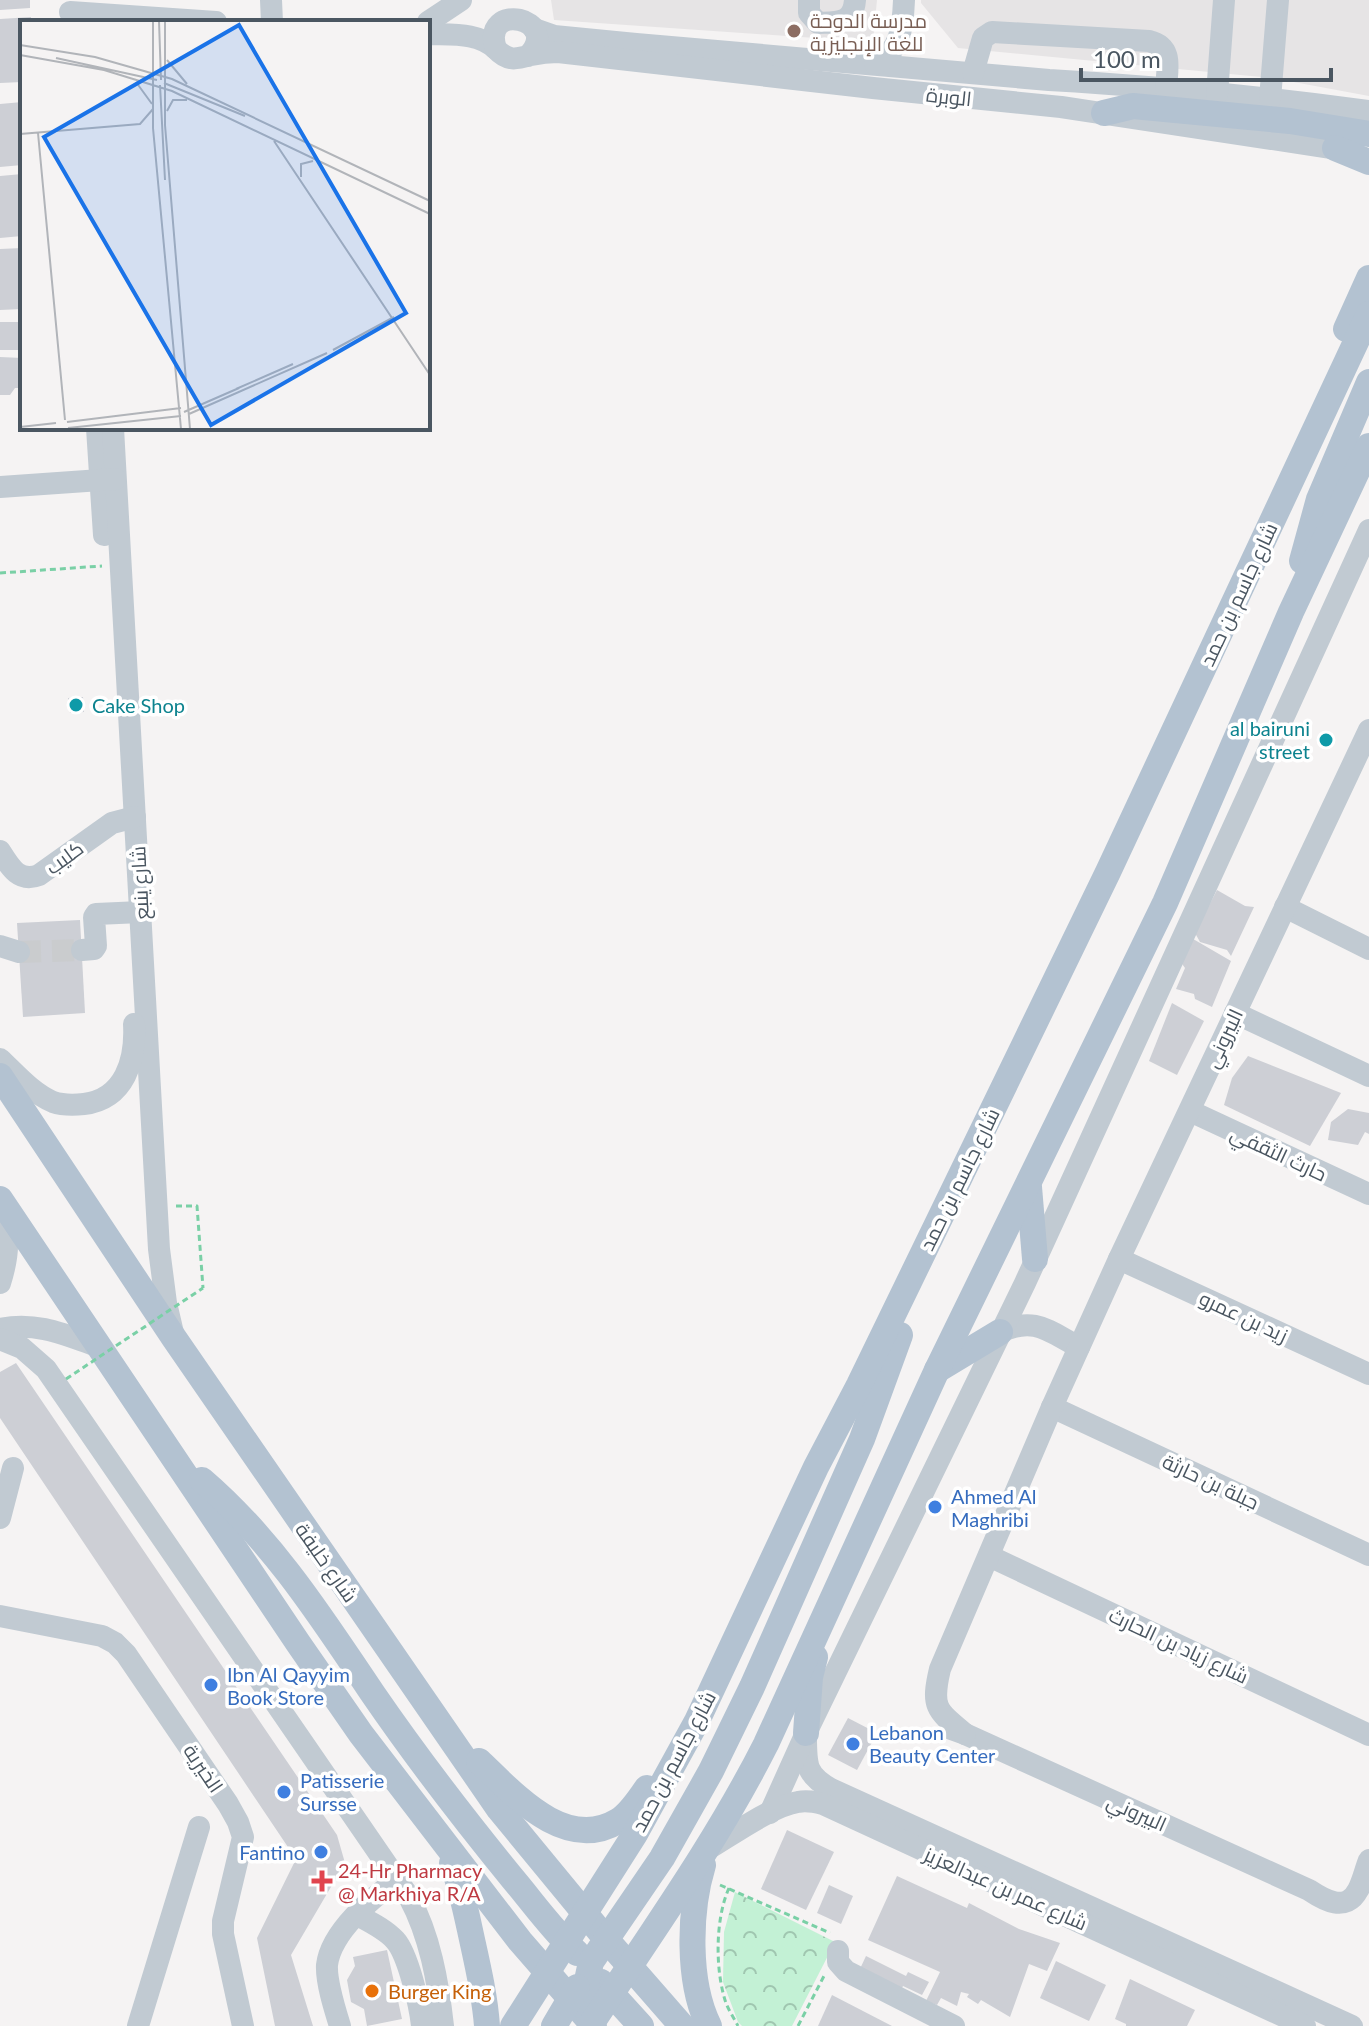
<svg xmlns="http://www.w3.org/2000/svg" width="1369" height="2026" viewBox="0 0 1369 2026" font-family="Lato,Cairo,sans-serif">
<defs>
<pattern id="forest-crowns" width="20" height="18" patternUnits="userSpaceOnUse" patternTransform="scale(2)"><rect width="20" height="18" fill="#c3f1d5"/><path d="M2 6a3 3 0 1 1 6 0M12 15a3 3 0 1 1 6 0" fill="none" stroke="#a0c6b0"/></pattern>
</defs>
<rect width="100%" height="100%" fill="#f5f3f3"/>
<g fill="#e6e4e5">
<polygon points="551,0 877,0 873,42 554,20"/>
<polygon points="921,0 1369,0 1369,96 1272,78 958,48 921,3"/>
</g>
<polygon fill="url(#forest-crowns)" points="735,1892 835,1942 792,2026 742,2026 738,2022 723,1982 724,1932"/>
<g fill="#cdcfd5">
<polygon points="0,0 30,0 30,8 0,10"/>
<polygon points="31,17 31,22 22,22 22,82 0,83 0,19"/>
<polygon points="22,102 22,165 0,167 0,104"/>
<polygon points="22,174 22,236 0,238 0,176"/>
<polygon points="22,248 22,309 0,310 0,249"/>
<rect x="0" y="322" width="22" height="28"/>
<polygon points="0,357 22,358 22,388 15,388 10,395 0,395"/>
<polygon points="83,697 84,712 70,713 68,698"/>
<polygon points="1217,890 1245,906 1254,907 1231,956 1227,950 1200,942 1195,933"/>
<polygon points="80,920 85,1013 23,1017 17,923"/>
<polygon points="1188,936 1231,961 1212,1007 1195,999 1194,994 1176,989 1185,968 1178,958"/>
<polygon points="1172,1003 1204,1021 1177,1075 1149,1061"/>
<polygon points="1248,1056 1341,1093 1310,1146 1224,1105 1232,1078"/>
<polygon points="1348,1109 1369,1113 1369,1134 1365,1132 1358,1145 1328,1140 1331,1122"/>
<polygon points="16,1363 337,1835 345,1863 291,1955 313,2026 275,2026 257,1938 296,1859 0,1418 0,1372"/>
<polygon points="848,1718 877,1733 857,1770 828,1755"/>
<polygon points="787,1830 834,1852 806,1910 761,1889"/>
<polygon points="897,1876 967,1908 969,1903 1019,1929 1060,1943 1047,1971 1029,1964 1010,2017 981,2000 978,2004 967,1997 969,1994 961,1992 957,2006 941,1998 937,2005 926,2001 940,1972 868,1940"/>
<polygon points="829,1885 853,1896 841,1924 817,1913"/>
<polygon points="387,1950 402,2019 367,2026 364,2009 351,2002 347,1980 355,1966 353,1957"/>
<polygon points="866,1956 906,1976 908,1972 929,1982 922,1995 903,1986 901,1990 859,1971"/>
<polygon points="1056,1961 1106,1985 1089,2021 1040,1998"/>
<polygon points="1130,1979 1195,2010 1187,2026 1126,2026 1126,2024 1115,2019"/>
<polygon points="832,1995 892,2026 818,2026"/>
</g>
<g fill="none" stroke-linecap="round" stroke-linejoin="round">
<polyline stroke="#caccce" stroke-width="22" stroke-dasharray="22 11" stroke-linecap="butt" points="19,952 82,950"/>
<g stroke="#7ad0a6" stroke-width="3" stroke-dasharray="6 4" stroke-linecap="butt">
<polyline points="0,573 102,566"/>
<polyline points="176,1206 197,1206 203,1288"/>
<polyline points="720,1885 830,1933"/>
<path d="M729,1888c-14,31 -14,83 -3,115 3,8 8,15 12,23"/>
<polyline points="798,2026 824,1976"/>
</g>
<g stroke="#c1cad2" stroke-width="22">
<polyline points="271,0 272,22"/>
<path d="M809,0v13l9,10c20,-1 35,1 37,-23"/>
<polyline points="70,12 216,22"/>
<polyline points="428,22 461,0"/>
<path d="M534,29l20,7 82,8 413,36c107,6 214,17 320,31"/>
<path d="M428,34c24,1 50,-2 68,15"/>
<path d="M528,56c36,-38 -48,-56 -32,-7 12,13 21,10 35,6 9,-2 18,-3 27,-3l315,36 188,19 290,44"/>
<path d="M875,64c26,-13 28,-38 29,-64"/>
<path d="M973,73l10,-35 9,-6 157,9c25,6 18,28 17,48"/>
<polyline points="1217,94 1224,0"/>
<polyline points="1270,99 1278,0"/>
<polyline points="97,428 104,535"/>
<polyline points="113,428 159,1249 166,1303 173,1333"/>
<polyline points="0,487 115,479"/>
<path d="M0,851c10,16 19,32 39,24l73,-52 23,-6"/>
<polyline points="1285,907 1369,949"/>
<polyline points="0,946 19,952"/>
<polyline points="82,950 94,949 96,946 94,917 96,914 141,912"/>
<polyline points="1235,1013 1369,1076"/>
<path d="M0,1059c16,15 32,34 53,43 9,3 21,3 31,2 41,-5 52,-44 50,-80"/>
<polyline points="1190,1111 1369,1194"/>
<polyline points="1119,1259 1369,1374"/>
<path d="M0,1283c10,-31 8,-47 3,-79"/>
<path d="M0,1329c36,-8 66,6 100,18"/>
<path d="M1000,1332c35,-16 48,-1 79,15"/>
<path d="M0,1339l22,9 24,21 363,528c21,39 29,84 34,129"/>
<polyline points="1052,1407 1369,1555"/>
<polyline points="0,1518 13,1468"/>
<polyline points="989,1556 1369,1735"/>
<polyline points="0,1616 102,1636 115,1643 126,1654 228,1804 238,1822 243,1837 223,1921 223,1934 243,2026"/>
<path d="M951,1729l14,5 344,156c15,10 37,23 49,0 5,-9 7,-20 11,-30"/>
<path d="M965,1734c-29,-24 -34,-27 -25,-65l112,-262 67,-148 250,-529"/>
<path d="M806,1738c0,27 0,37 25,51l521,237"/>
<polyline points="770,1813 806,1733 1025,1283 1369,530"/>
<path d="M708,1849c24,-14 64,-43 90,-47 9,-2 17,0 25,2l482,222"/>
<path d="M357,1915c13,7 28,14 38,25 13,14 25,66 27,86"/>
<polyline points="838,1951 838,1962 846,1971 954,2026"/>
<polyline points="138,2026 199,1827"/>
<path d="M340,2026c-5,-16 -14,-44 -13,-61 4,-33 45,-68 71,-85"/>
</g>
<g stroke="#b3c2d1" stroke-width="26">
<polyline points="1104,113 1133,106 1290,121 1369,134"/>
<polyline points="1335,148 1369,162"/>
<polyline points="1346,329 1369,278"/>
<polyline points="1302,561 1319,499 1369,382"/>
<polyline points="0,1076 174,1338 499,1809 606,1939 682,2026"/>
<polyline points="1029,1187 1035,1259"/>
<polyline points="0,1199 298,1643 361,1734 520,1941 594,2026"/>
<polyline points="937,1370 1000,1332"/>
<path d="M202,1480c70,60 120,138 171,214 44,64 91,125 140,185 21,25 40,52 64,74"/>
<polyline points="806,1733 810,1677 815,1657"/>
<path d="M479,1761c35,33 86,92 139,60 12,-7 21,-22 29,-33"/>
<path d="M452,1863c10,26 15,54 21,81 6,27 12,54 14,82"/>
<path d="M703,1865c-14,46 -16,117 6,161"/>
<polyline points="601,1982 641,2026"/>
<polyline points="591,2020 586,2007 585,1990 591,1962 662,1858 711,1771 752,1687 862,1439 900,1335"/>
<polyline points="513,2026 635,1834 697,1721 816,1467 859,1385 1108,872 1369,314"/>
<polyline points="554,2026 577,1987"/>
<path d="M590,2026c61,-93 126,-183 176,-282l171,-374 228,-467 126,-291 78,-166"/>
</g>
<polyline stroke="#7ad0a6" stroke-width="3" stroke-dasharray="6 4" stroke-linecap="butt" points="66,1379 203,1288"/>
</g>
<circle fill="#8d6e63" stroke="#fff" stroke-width="3" cx="794" cy="31" r="8"/>
<g fill="#0f9aa8" stroke="#fff" stroke-width="3">
<circle cx="76" cy="705" r="8"/>
<circle cx="1326" cy="740" r="8"/>
</g>
<g fill="#3f7fe0" stroke="#fff" stroke-width="3">
<circle cx="935" cy="1507" r="8"/>
<circle cx="211" cy="1685" r="8"/>
<circle cx="853" cy="1744" r="8"/>
<circle cx="284" cy="1792" r="8"/>
<circle cx="321" cy="1852" r="8"/>
</g>
<path fill="#e0444e" stroke="#fff" stroke-width="3" d="M318 1869h8v8h8v8h-8v8h-8v-8h-8v-8h8z"/>
<circle fill="#e8710a" stroke="#fff" stroke-width="3" cx="372" cy="1991" r="8"/>
<g text-anchor="middle" dominant-baseline="central" stroke-width="7" stroke-linejoin="round" paint-order="stroke">
<g font-size="20" fill="#785e54" stroke="#fff" text-anchor="start">
<text x="810" y="20">مدرسة الدوحة<tspan x="810" dy="23">للغة الإنجليزية</tspan></text>
</g>
<g font-size="20" fill="#4a5661" stroke="#fff">
<text transform="translate(949 96) rotate(6)">الوبرة</text>
<text transform="translate(1238 594) rotate(-65)">شارع جاسم بن حمد</text>
<text transform="translate(64 857) rotate(-36)">كليب</text>
<text transform="translate(139 883) rotate(-93)">شارع ينبع</text>
<text transform="translate(1223 1038) rotate(-65)">البيروني</text>
<text transform="translate(1279 1153) rotate(25)">حارث الثقفي</text>
<text transform="translate(959 1179) rotate(-64)">شارع جاسم بن حمد</text>
<text transform="translate(1244 1316) rotate(25)">زيد بن عمرو</text>
<text transform="translate(1211 1481) rotate(25)">جبلة بن حارثة</text>
<text transform="translate(327 1562) rotate(55)">شارع خليفة</text>
<text transform="translate(1179 1645) rotate(25)">شارع زياد بن الحارث</text>
<text transform="translate(673 1761) rotate(-62)">شارع جاسم بن حمد</text>
<text transform="translate(204 1768) rotate(56)">الخيرية</text>
<text transform="translate(1137 1812) rotate(24)">البيروني</text>
<text transform="translate(1006 1888) rotate(24)">شارع عمر بن عبدالعزيز</text>
</g>
<g font-size="20" fill="#0d838f" stroke="#fff" text-anchor="start">
<text x="92" y="705">Cake Shop</text>
<text x="1310" y="728" text-anchor="end">al bairuni<tspan x="1310" dy="23">street</tspan></text>
</g>
<g font-size="20" fill="#366cbe" stroke="#fff" text-anchor="start">
<text x="951" y="1496">Ahmed Al<tspan x="951" dy="23">Maghribi</tspan></text>
<text x="227" y="1674">Ibn Al Qayyim<tspan x="227" dy="23">Book Store</tspan></text>
<text x="869" y="1732">Lebanon<tspan x="869" dy="23">Beauty Center</tspan></text>
<text x="300" y="1780">Patisserie<tspan x="300" dy="23">Sursse</tspan></text>
<text x="305" y="1852" text-anchor="end">Fantino</text>
</g>
<g font-size="20" fill="#be3a42" stroke="#fff" text-anchor="start">
<text x="338" y="1870">24-Hr Pharmacy<tspan x="338" dy="23">@ Markhiya R/A</tspan></text>
</g>
<g font-size="20" fill="#c56008" stroke="#fff" text-anchor="start">
<text x="388" y="1991">Burger King</text>
</g>
</g>
<g transform="translate(20 20)">
<rect width="410" height="410" fill="#f5f3f3"/>
<path fill="none" stroke="#b1b4b9" stroke-width="2" d="M133,1v107l28,301M139,1l2,59M145,1v104l25,304M0,25l75,12 77,22 258,122M0,35l84,15 68,21 258,123M36,38l101,22M147,40l20,24M116,62l16,22M144,63l81,33M140,65l5,95M147,91l6,-11h14M18,113l27,287M0,114l120,-10 13,-15M254,121l156,234M281,157v-13l12,-3M313,330l61,-33M216,369l57,-25M164,392l55,-24M169,394l138,-61M47,402l114,-14M0,407l36,-4M48,408l113,-12"/>
<path fill="#1a73e8" fill-opacity="0.15" stroke="#1a73e8" stroke-width="4" d="M219,5l167,288 -195,112 -167,-288z"/>
<rect width="410" height="410" fill="none" stroke="#4a5661" stroke-width="4"/>
</g>
<path d="M1081 68v12h250v-12" fill="none" stroke="#4a5661" stroke-width="4"/>
<text x="1093" y="68" font-size="24" fill="#4a5661" stroke="#ffffff" stroke-width="6" paint-order="stroke">100 m</text>
</svg>
